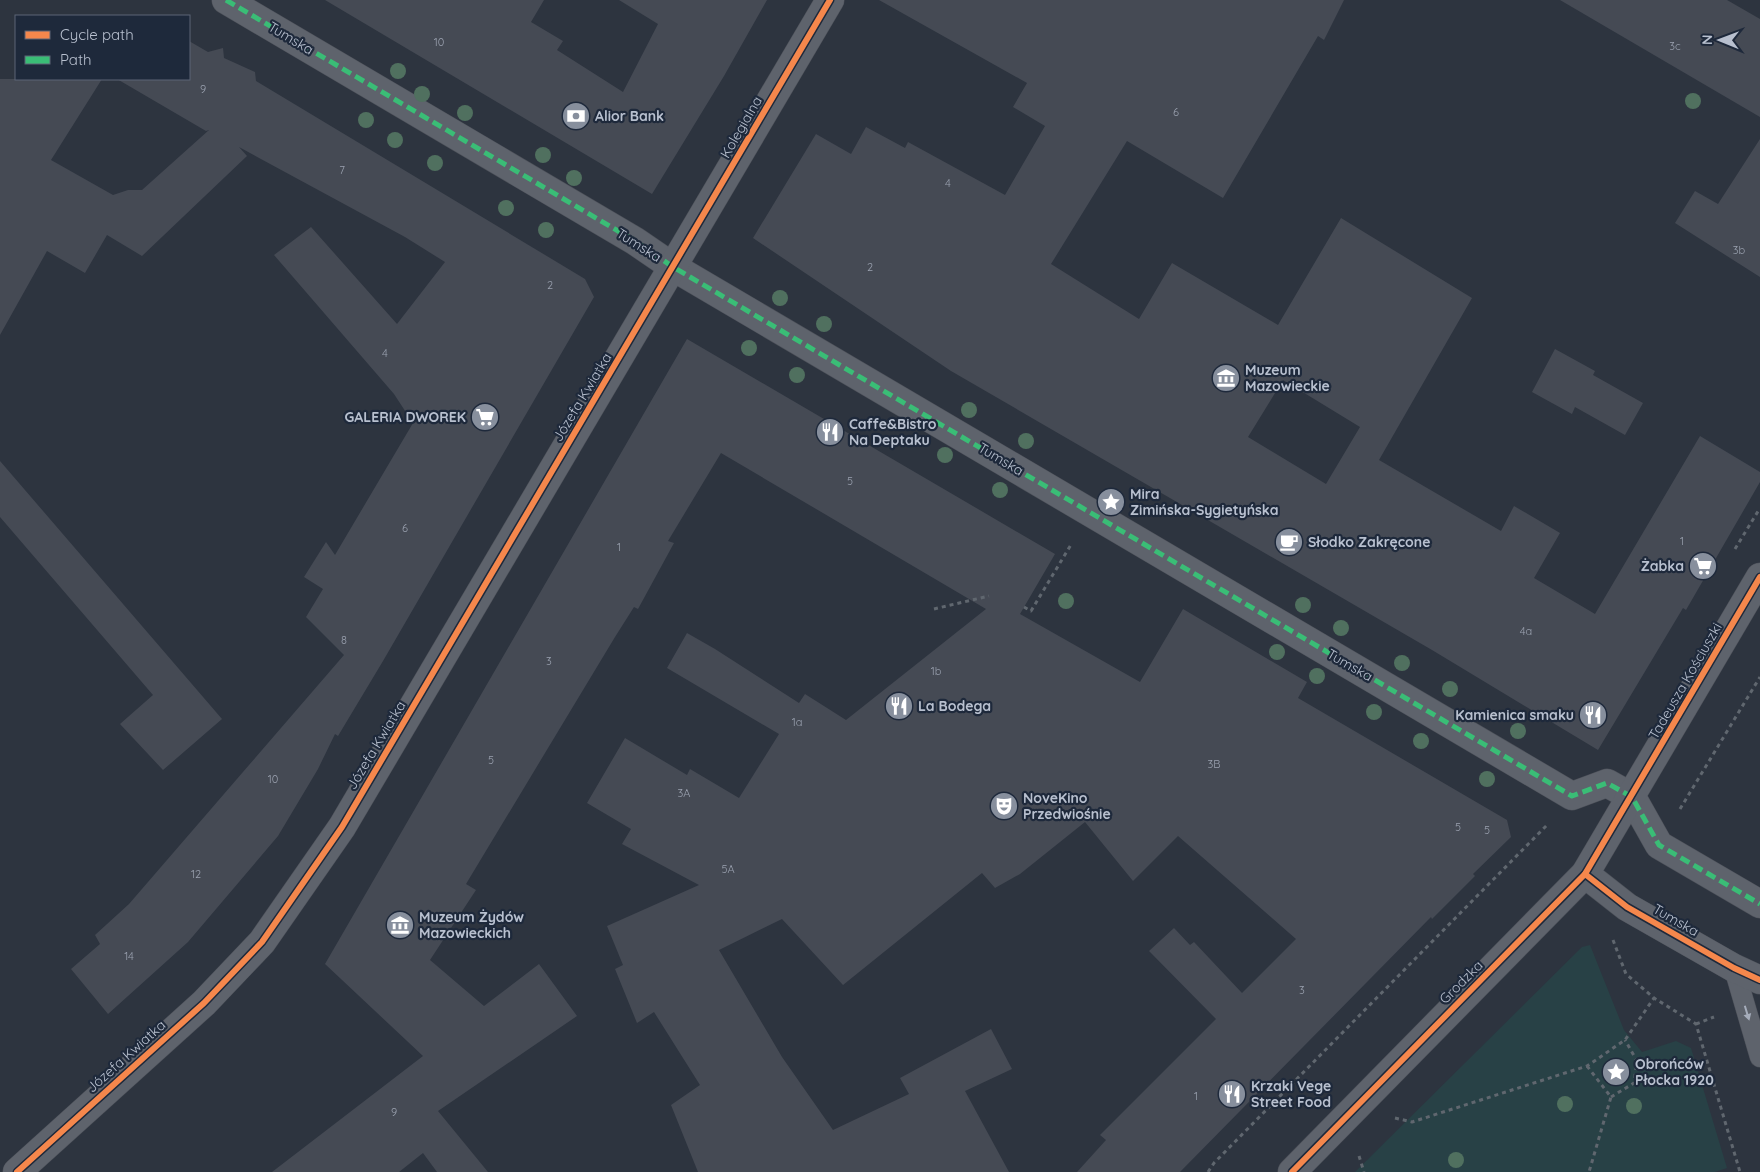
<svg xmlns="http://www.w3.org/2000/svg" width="1760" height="1172" viewBox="0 0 1760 1172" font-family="Quicksand,sans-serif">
<rect width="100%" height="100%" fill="#2d343f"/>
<polygon fill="#284146" points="1590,945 1624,1030 1642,1052 1676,1041 1691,1048 1727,1168 1715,1172 1355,1172 1582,947"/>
<g fill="#454a54" fill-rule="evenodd">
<polygon points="325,0 544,0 531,22 563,41 557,50 623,92 658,24 619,0 767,0 724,76 652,194"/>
<path d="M879,0h465l-20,40 -6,-4 -95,162 -96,-57 -76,123 88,55 33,-56 106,62 63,-107 131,80 -93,162 122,71 13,-25 46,27 -26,45 61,36 105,-178 60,36v10l-74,128 -3,-2 -85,142 -166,-100 -481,-279 -198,-133 63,-104 35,20 15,-27 39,21 3,-6 97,53 40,-69 -32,-19 14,-24zM1283,380l77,47 -34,57 -78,-47z"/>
<polygon points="1560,0 1727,0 1760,19 1760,117"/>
<polygon points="189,41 208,52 223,48 224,58 255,72 256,81 585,279 594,297 383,661 338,736 335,734 318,769 278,836 188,942 108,1014 71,969 100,944 95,935 129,904 344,655 306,617 323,589 304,577 326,542 335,555 413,423 394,394 274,255 311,227 397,324 445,262 405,237 239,147 247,156 142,256 107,235 85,273 47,251 0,335 0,79 102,79 51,160 113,195 128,190 142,190 209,130 206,131 117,79 189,79"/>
<polygon points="1760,139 1760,277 1675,223 1695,191 1718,204"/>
<polygon points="687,339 1055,554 1020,614 1140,682 1183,609 1307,682 1298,698 1507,820 1511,837 1473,874 1475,876 1432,919 1431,917 1180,1172 1077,1172 1106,1140 1100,1135 1216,1019 1149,951 1174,928 1190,945 1194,942 1242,993 1296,939 1178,836 1133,881 1085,822 1020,874 995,888 982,873 843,985 782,919 719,950 782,1057 833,1130 909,1094 900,1078 991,1029 1012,1069 965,1091 1009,1172 698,1172 671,1105 700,1085 654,1012 637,1023 615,969 623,965 607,926 699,885 622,844 631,829 587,803 625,738 687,775 690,769 739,798 779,734 667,668 687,633 715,649 799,703 805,694 846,720 986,609 721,453 668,541 674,543 638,609 634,607 615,637 466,884 476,890 430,960 484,1006 539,964 577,1016 438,1111 488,1172 437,1172 423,1153 399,1172 272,1172 423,1056 325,964"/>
<polygon points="1555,349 1595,371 1593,375 1643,403 1625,435 1575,407 1572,414 1532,392"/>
<polygon points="0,461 222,719 163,770 120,724 153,695 0,517"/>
</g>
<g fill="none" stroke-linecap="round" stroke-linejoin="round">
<defs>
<polyline id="service" points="1734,968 1760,1057"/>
<polyline id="pedestrian" points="226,0 635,241 673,267 1572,796 1607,783 1632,797 1659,845 1760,904"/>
<g id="minor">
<polyline points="1585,874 1627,907 1734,968 1760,980"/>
<polyline points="1292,1172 1585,874 1760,577"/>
</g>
<polyline id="tertiary" points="17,1172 204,1003 262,942 342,827 830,0"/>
</defs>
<use href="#service" stroke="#4c5059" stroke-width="21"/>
<use href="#pedestrian" stroke="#4c5059" stroke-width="29"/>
<use href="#minor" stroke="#4c5059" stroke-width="29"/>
<use href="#tertiary" stroke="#4c5059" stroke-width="29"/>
<g stroke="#60676f" stroke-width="3" stroke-dasharray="4 4" stroke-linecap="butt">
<polyline points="1735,549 1760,508"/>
<polyline points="1024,607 1031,611 1072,543"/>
<polyline points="934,609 989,596"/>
<polyline points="1680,809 1760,677"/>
<polyline points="1613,940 1626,974 1654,998 1696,1024 1740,1172"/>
<polyline points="1696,1024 1714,1017"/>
<polyline points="1587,1066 1611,1097 1589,1172"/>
<polyline points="1611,1097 1634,1083 1637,1061 1625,1040"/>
<polyline points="1395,1118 1412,1122 1587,1066 1625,1040 1654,998"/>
<polyline points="1359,1156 1364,1172"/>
<polyline points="1208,1172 1214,1163 1548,824"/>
</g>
<use href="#service" stroke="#5e636c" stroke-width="20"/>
<use href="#pedestrian" stroke="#5e636c" stroke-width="28"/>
<use href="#minor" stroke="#5e636c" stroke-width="28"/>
<use href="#tertiary" stroke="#5e636c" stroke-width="28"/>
<polyline stroke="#3abd76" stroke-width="5" stroke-dasharray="10 5" stroke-linecap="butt" points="226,0 635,241 673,267 1572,796 1607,783 1632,797 1659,845 1760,904"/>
<defs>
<g id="cycleway">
<polyline points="1585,874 1627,907 1734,968 1760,980"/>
<polyline points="17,1172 204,1003 262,942 342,827 830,0"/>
<polyline points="1292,1172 1585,874 1760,577"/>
</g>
</defs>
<use href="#cycleway" stroke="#1e293b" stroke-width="9"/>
<use href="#cycleway" stroke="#f5874c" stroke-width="6"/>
</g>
<g fill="#50705f">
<circle cx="398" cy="71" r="8"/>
<circle cx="422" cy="94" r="8"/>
<circle cx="1693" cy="101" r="8"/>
<circle cx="465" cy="113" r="8"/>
<circle cx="366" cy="120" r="8"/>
<circle cx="395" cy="140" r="8"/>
<circle cx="543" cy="155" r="8"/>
<circle cx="435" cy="163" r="8"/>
<circle cx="574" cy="178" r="8"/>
<circle cx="506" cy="208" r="8"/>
<circle cx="546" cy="230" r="8"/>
<circle cx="780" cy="298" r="8"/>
<circle cx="824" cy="324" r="8"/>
<circle cx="749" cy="348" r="8"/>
<circle cx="797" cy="375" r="8"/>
<circle cx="969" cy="410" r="8"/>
<circle cx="1026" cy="441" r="8"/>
<circle cx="945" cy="455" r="8"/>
<circle cx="1000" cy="490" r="8"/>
<circle cx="1066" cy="601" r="8"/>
<circle cx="1303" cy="605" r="8"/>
<circle cx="1341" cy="628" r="8"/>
<circle cx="1277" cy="652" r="8"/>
<circle cx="1402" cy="663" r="8"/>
<circle cx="1317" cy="676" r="8"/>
<circle cx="1450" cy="689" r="8"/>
<circle cx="1374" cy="712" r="8"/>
<circle cx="1518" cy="731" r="8"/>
<circle cx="1421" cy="741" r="8"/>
<circle cx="1487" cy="779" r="8"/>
<circle cx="1565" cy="1104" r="8"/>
<circle cx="1634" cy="1106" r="8"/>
<circle cx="1456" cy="1160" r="8"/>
</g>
<defs><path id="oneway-solid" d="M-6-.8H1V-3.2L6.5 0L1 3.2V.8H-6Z" transform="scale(1.25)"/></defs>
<use fill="#a6adbb" href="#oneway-solid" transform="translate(1747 1013) rotate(73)"/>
<defs>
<symbol id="bank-disc" viewBox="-11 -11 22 22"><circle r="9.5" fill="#878f9d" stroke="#1e293b"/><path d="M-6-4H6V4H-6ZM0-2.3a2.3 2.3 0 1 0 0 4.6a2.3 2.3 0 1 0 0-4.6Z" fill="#fff"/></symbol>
<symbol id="museum-disc" viewBox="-11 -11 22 22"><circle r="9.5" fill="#878f9d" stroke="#1e293b"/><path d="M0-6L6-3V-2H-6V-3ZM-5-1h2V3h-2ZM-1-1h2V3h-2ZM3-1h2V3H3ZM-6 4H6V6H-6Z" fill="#fff"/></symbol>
<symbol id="supermarket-disc" viewBox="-11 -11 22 22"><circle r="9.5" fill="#878f9d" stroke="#1e293b"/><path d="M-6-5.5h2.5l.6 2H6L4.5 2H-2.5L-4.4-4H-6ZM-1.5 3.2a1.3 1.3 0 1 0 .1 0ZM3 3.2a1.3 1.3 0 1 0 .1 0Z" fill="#fff"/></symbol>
<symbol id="restaurant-disc" viewBox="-11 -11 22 22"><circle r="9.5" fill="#878f9d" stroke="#1e293b"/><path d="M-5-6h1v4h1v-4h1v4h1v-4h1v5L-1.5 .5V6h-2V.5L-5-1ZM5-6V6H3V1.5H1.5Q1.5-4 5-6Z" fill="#fff"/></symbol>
<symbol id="sight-disc" viewBox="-11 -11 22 22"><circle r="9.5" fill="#878f9d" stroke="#1e293b"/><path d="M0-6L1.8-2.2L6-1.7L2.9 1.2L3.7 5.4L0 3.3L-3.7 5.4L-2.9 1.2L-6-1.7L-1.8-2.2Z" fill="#fff"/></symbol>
<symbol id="cafe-disc" viewBox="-11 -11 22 22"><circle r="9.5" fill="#878f9d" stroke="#1e293b"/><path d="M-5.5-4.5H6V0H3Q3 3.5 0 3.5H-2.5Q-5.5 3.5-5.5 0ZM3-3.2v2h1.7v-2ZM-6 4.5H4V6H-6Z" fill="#fff"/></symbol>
<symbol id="theatre-disc" viewBox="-11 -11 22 22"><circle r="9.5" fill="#878f9d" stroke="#1e293b"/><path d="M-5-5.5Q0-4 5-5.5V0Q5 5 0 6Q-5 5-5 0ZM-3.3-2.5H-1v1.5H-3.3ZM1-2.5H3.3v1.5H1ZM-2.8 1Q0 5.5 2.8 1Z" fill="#fff"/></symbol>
</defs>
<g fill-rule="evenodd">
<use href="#bank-disc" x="560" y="100" width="32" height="32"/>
<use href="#museum-disc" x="1210" y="362" width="32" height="32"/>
<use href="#supermarket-disc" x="469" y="401" width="32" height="32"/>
<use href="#restaurant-disc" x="814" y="416" width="32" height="32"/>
<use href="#sight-disc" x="1095" y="486" width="32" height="32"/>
<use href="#cafe-disc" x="1273" y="526" width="32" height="32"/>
<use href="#supermarket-disc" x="1687" y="550" width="32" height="32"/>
<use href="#restaurant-disc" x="883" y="690" width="32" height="32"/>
<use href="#restaurant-disc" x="1577" y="699" width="32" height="32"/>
<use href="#theatre-disc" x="988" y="790" width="32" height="32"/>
<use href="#museum-disc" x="384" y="909" width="32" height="32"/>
<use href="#sight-disc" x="1600" y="1056" width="32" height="32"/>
<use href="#restaurant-disc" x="1216" y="1078" width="32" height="32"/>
</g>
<g text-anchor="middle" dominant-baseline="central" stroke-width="4.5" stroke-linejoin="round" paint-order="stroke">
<g font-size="11" fill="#9ba2b0">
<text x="439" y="42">10</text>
<text x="1675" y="46">3c</text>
<text x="203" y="89">9</text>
<text x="1176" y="112">6</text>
<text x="342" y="170">7</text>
<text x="948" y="183">4</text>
<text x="1739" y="250">3b</text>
<text x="870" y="267">2</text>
<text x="550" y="285">2</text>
<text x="385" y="353">4</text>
<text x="850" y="481">5</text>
<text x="405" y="528">6</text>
<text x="1682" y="541">1</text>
<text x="619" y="547">1</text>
<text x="1526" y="631">4a</text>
<text x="344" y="640">8</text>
<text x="549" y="661">3</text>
<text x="936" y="671">1b</text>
<text x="797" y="722">1a</text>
<text x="491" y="760">5</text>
<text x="1214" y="764">3B</text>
<text x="273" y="779">10</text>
<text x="684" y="793">3A</text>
<text x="1458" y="827">5</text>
<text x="1487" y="830">5</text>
<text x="728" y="869">5A</text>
<text x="196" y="874">12</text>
<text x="129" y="956">14</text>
<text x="1302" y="990">3</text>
<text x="1196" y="1096">1</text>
<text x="394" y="1112">9</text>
</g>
<g font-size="14" fill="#b8c0cf" stroke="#1e293b">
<text transform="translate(291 38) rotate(31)">Tumska</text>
<text transform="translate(741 127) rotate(-60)">Kolegialna</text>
<text transform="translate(639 245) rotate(32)">Tumska</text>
<text transform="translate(582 397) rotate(-59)">Józefa Kwiatka</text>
<text transform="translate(1001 459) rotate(31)">Tumska</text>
<text transform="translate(1350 665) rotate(30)">Tumska</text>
<text transform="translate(1685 681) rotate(-60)">Tadeusza Kościuszki</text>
<text transform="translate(376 745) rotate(-59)">Józefa Kwiatka</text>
<text transform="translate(1676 920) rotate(30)">Tumska</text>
<text transform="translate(1461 982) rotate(-45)">Grodzka</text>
<text transform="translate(126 1056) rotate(-42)">Józefa Kwiatka</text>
</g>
<g font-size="14" font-weight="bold" fill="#b8c0cf" stroke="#1e293b" text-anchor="start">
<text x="595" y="116">Alior Bank</text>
<text x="1245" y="370">Muzeum<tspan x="1245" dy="16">Mazowieckie</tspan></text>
<text x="466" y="417" text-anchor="end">GALERIA DWOREK</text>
<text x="849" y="424">Caffe&amp;Bistro<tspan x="849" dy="16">Na Deptaku</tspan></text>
<text x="1130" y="494">Mira<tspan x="1130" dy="16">Zimińska-Sygietyńska</tspan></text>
<text x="1308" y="542">Słodko Zakręcone</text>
<text x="1684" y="566" text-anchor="end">Żabka</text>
<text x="918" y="706">La Bodega</text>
<text x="1574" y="715" text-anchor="end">Kamienica smaku</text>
<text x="1023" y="798">NoveKino<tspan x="1023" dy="16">Przedwiośnie</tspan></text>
<text x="419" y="917">Muzeum Żydów<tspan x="419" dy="16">Mazowieckich</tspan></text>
<text x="1635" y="1064">Obrońców<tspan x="1635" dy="16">Płocka 1920</tspan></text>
<text x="1251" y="1086">Krzaki Vege<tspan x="1251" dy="16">Street Food</tspan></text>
</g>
</g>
<rect x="15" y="15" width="175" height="65" fill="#1e293b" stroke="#5c6576"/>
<rect x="25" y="31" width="25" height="8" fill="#f5874c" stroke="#5c6576"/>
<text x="60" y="40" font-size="15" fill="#b8c0cf">Cycle path</text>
<rect x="25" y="56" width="25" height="8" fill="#3abd76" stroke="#5c6576"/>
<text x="60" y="65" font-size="15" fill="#b8c0cf">Path</text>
<g transform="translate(1720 40) rotate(271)" stroke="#1e293b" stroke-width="4" paint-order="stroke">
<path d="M0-4L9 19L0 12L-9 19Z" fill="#b8c0cf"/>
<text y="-8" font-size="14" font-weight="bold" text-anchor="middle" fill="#b8c0cf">N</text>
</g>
</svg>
